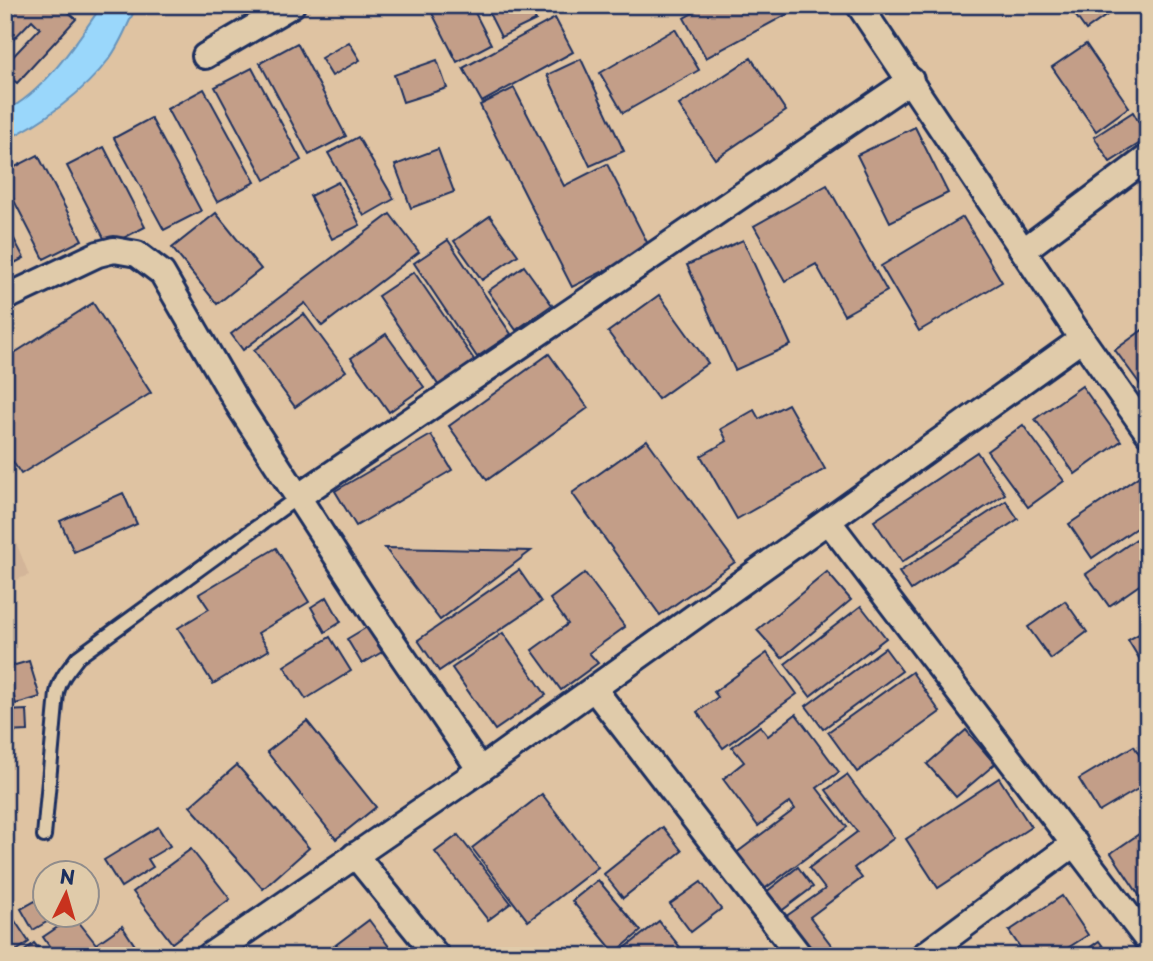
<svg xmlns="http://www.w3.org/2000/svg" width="1153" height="961" viewBox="0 0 1153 961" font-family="'Playpen Sans',sans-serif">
<rect width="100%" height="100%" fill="#dfc3a2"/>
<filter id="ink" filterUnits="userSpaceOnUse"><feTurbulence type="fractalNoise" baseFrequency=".0143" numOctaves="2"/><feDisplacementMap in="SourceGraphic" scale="14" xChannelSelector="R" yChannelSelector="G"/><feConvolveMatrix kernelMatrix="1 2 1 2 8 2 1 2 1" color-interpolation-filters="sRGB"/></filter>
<g filter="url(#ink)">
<polygon fill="#d3b599" points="5,515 29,575 5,584"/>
<path fill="#9ad7fb" stroke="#6794bc" stroke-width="2" d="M102,5h35c-9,18 -16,38 -28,54 -24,32 -68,65 -104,81v-29c40,-19 72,-70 97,-106z"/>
<g fill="#c39e88" stroke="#1b2f5e" stroke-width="2">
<polygon points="5,5 61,5 76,19 17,83 5,73 5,65 40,28 32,20 5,48"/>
<polygon points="428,5 471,5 491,44 457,62"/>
<polygon points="485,5 528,5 536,20 501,37"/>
<polygon points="707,5 804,5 706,58 684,18"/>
<polygon points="916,5 934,5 922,14"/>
<polygon points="1068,5 1121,5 1086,30"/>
<polygon points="555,18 573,52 482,102 463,68"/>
<polygon points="675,29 699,70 623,113 600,73"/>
<polygon points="349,42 360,60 332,76 321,58"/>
<polygon points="297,43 346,136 309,155 260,63"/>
<polygon points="1086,44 1129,107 1096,131 1052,67"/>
<polygon points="751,58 786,111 715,159 679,105"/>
<polygon points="581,59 624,151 590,166 547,75"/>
<polygon points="437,60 447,88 403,102 394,75"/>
<polygon points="252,68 301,160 265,180 215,87"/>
<polygon points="514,88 564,186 607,164 650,248 572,287 480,105"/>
<polygon points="204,89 255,182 217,202 167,109"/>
<polygon points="1133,112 1148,138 1110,162 1094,137"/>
<polygon points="151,118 201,211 164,230 114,138"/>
<polygon points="915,127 948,193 890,222 857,155"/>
<polygon points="358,137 394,199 364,216 328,153"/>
<polygon points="104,147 145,227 108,246 67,166"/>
<polygon points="438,149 454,192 411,208 395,165"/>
<polygon points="38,155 82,240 44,259 5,183 5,172"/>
<polygon points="338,182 360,225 332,239 310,196"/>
<polygon points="827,185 887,291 844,315 816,264 785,281 754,226"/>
<polygon points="216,213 261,269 217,304 172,248"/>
<polygon points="390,214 419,252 322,326 305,303 243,350 231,334"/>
<polygon points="490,216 518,255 482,280 454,241"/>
<polygon points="963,217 1002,282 919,331 881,266"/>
<polygon points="5,222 24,258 5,268"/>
<polygon points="448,240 511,334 477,357 414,263"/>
<polygon points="743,240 791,345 735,370 687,265"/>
<polygon points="524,266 552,305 516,330 488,291"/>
<polygon points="414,272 475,361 439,386 378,296"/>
<polygon points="659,295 708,363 658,399 608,332"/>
<polygon points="93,303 151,393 21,474 5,450 5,359"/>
<polygon points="304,314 346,371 295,407 254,350"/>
<polygon points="1148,326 1148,395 1115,350"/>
<polygon points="386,334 424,387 389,412 351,358"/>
<polygon points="549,354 588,408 487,480 449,426"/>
<polygon points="1082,386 1121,441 1075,474 1035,419"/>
<polygon points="788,404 825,469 737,519 701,456 727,441 721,429 754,410 759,419"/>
<polygon points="1023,425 1064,481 1028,507 987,451"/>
<polygon points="431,435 452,470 356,526 335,491"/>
<polygon points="647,440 735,562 660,615 572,493"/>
<polygon points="977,452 1005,494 902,562 874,521"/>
<polygon points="1141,475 1148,485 1148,520 1092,558 1069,524"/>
<polygon points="123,493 137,524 74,552 60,521"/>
<polygon points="1006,501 1018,519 911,590 899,572"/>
<polygon points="1148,531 1148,579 1109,606 1086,574"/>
<polygon points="276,548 309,602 258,633 269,650 213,684 178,628 209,609 199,594"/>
<polygon points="385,548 438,549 531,551 440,620"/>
<polygon points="519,570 541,602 439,671 418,640"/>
<polygon points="827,572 851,600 782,658 757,630"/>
<polygon points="585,573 625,627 589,653 598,663 561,690 532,650 568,624 550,599"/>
<polygon points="327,597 341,622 325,632 311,607"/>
<polygon points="1065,601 1087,632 1051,659 1028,627"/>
<polygon points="861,606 886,638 810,696 785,664"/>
<polygon points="367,627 382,652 362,664 347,639"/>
<polygon points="1148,629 1148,673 1128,640"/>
<polygon points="503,633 546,695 495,730 452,668"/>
<polygon points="330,637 351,671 306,699 284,666"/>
<polygon points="885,648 902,671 823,729 806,706"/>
<polygon points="767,653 797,694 723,748 697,712 718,697 714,692"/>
<polygon points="29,661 40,697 16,704 5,668"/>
<polygon points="912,672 940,712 857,772 828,732"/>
<polygon points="27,710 28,731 5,732 5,711"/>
<polygon points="796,714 839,772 817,788 847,827 763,890 735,854 795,809 790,802 758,826 723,779 744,762 732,747 760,726 768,736"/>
<polygon points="307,721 376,807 336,839 267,752"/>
<polygon points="966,730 995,764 956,797 927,764"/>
<polygon points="1134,746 1148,770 1148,783 1099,812 1079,779"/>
<polygon points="237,765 309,848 263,889 190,806"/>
<polygon points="847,775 894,838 854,868 862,878 810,917 838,954 814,956 785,917 825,889 809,868 857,832 826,790"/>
<polygon points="999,778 1031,827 938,888 906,839"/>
<polygon points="542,794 598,867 528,921 472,848"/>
<polygon points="158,827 170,846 148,859 153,867 121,887 104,860"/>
<polygon points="663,827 682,851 623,898 604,874"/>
<polygon points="1148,828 1148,893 1141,898 1111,853"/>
<polygon points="458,835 511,903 488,920 435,852"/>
<polygon points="191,849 230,899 172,943 133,892"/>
<polygon points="798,867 813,887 780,912 765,893"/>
<polygon points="598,880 641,931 615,953 572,901"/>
<polygon points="701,882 721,909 691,932 670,904"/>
<polygon points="46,895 46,916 57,916 33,930 21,909"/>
<polygon points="1062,896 1088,935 1055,956 1026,956 1009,931"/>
<polygon points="74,916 96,944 122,926 142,956 56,956 43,937"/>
<polygon points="13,918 29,942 9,956 5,956 5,923"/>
<polygon points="369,920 396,956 321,956"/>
<polygon points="659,921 680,947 669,956 615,956"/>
<polygon points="1099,941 1110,956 1078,956"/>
<polygon points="34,943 45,956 19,956"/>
</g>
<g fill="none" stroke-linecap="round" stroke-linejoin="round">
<defs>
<path id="lane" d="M44,836l13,-143c3,-15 12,-24 21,-36l220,-160"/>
<g id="street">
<polyline points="205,56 292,5"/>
<polyline points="1024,250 1148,157"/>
<polyline points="5,298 98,254 114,250 137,254 162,273 239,406 375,616 480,770"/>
<polyline points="1082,339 1148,433"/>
<polyline points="298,497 911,80"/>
<polyline points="829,522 1148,941"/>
<polyline points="594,689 800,956"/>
<polyline points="355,855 437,956"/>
<polyline points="209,956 480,770 1082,339 859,5"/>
<polyline points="923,956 1075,843"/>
</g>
</defs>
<use href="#lane" stroke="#1b2f5e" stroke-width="18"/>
<use href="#street" stroke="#1b2f5e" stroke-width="30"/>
<use href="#lane" stroke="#e0cbaa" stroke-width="12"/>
<use href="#street" stroke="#e0cbaa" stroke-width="24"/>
</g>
</g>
<rect width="1153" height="961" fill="none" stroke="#e0cbaa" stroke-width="28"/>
<rect x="14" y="14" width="1125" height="933" fill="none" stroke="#1b2f5e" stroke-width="2.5" filter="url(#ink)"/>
<g transform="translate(66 894) rotate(5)"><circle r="33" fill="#e0cbaa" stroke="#918d8c" stroke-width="2"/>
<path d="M0-5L12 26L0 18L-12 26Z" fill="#c8321e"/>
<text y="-10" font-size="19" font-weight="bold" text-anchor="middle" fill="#1b2f5e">N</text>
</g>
</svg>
